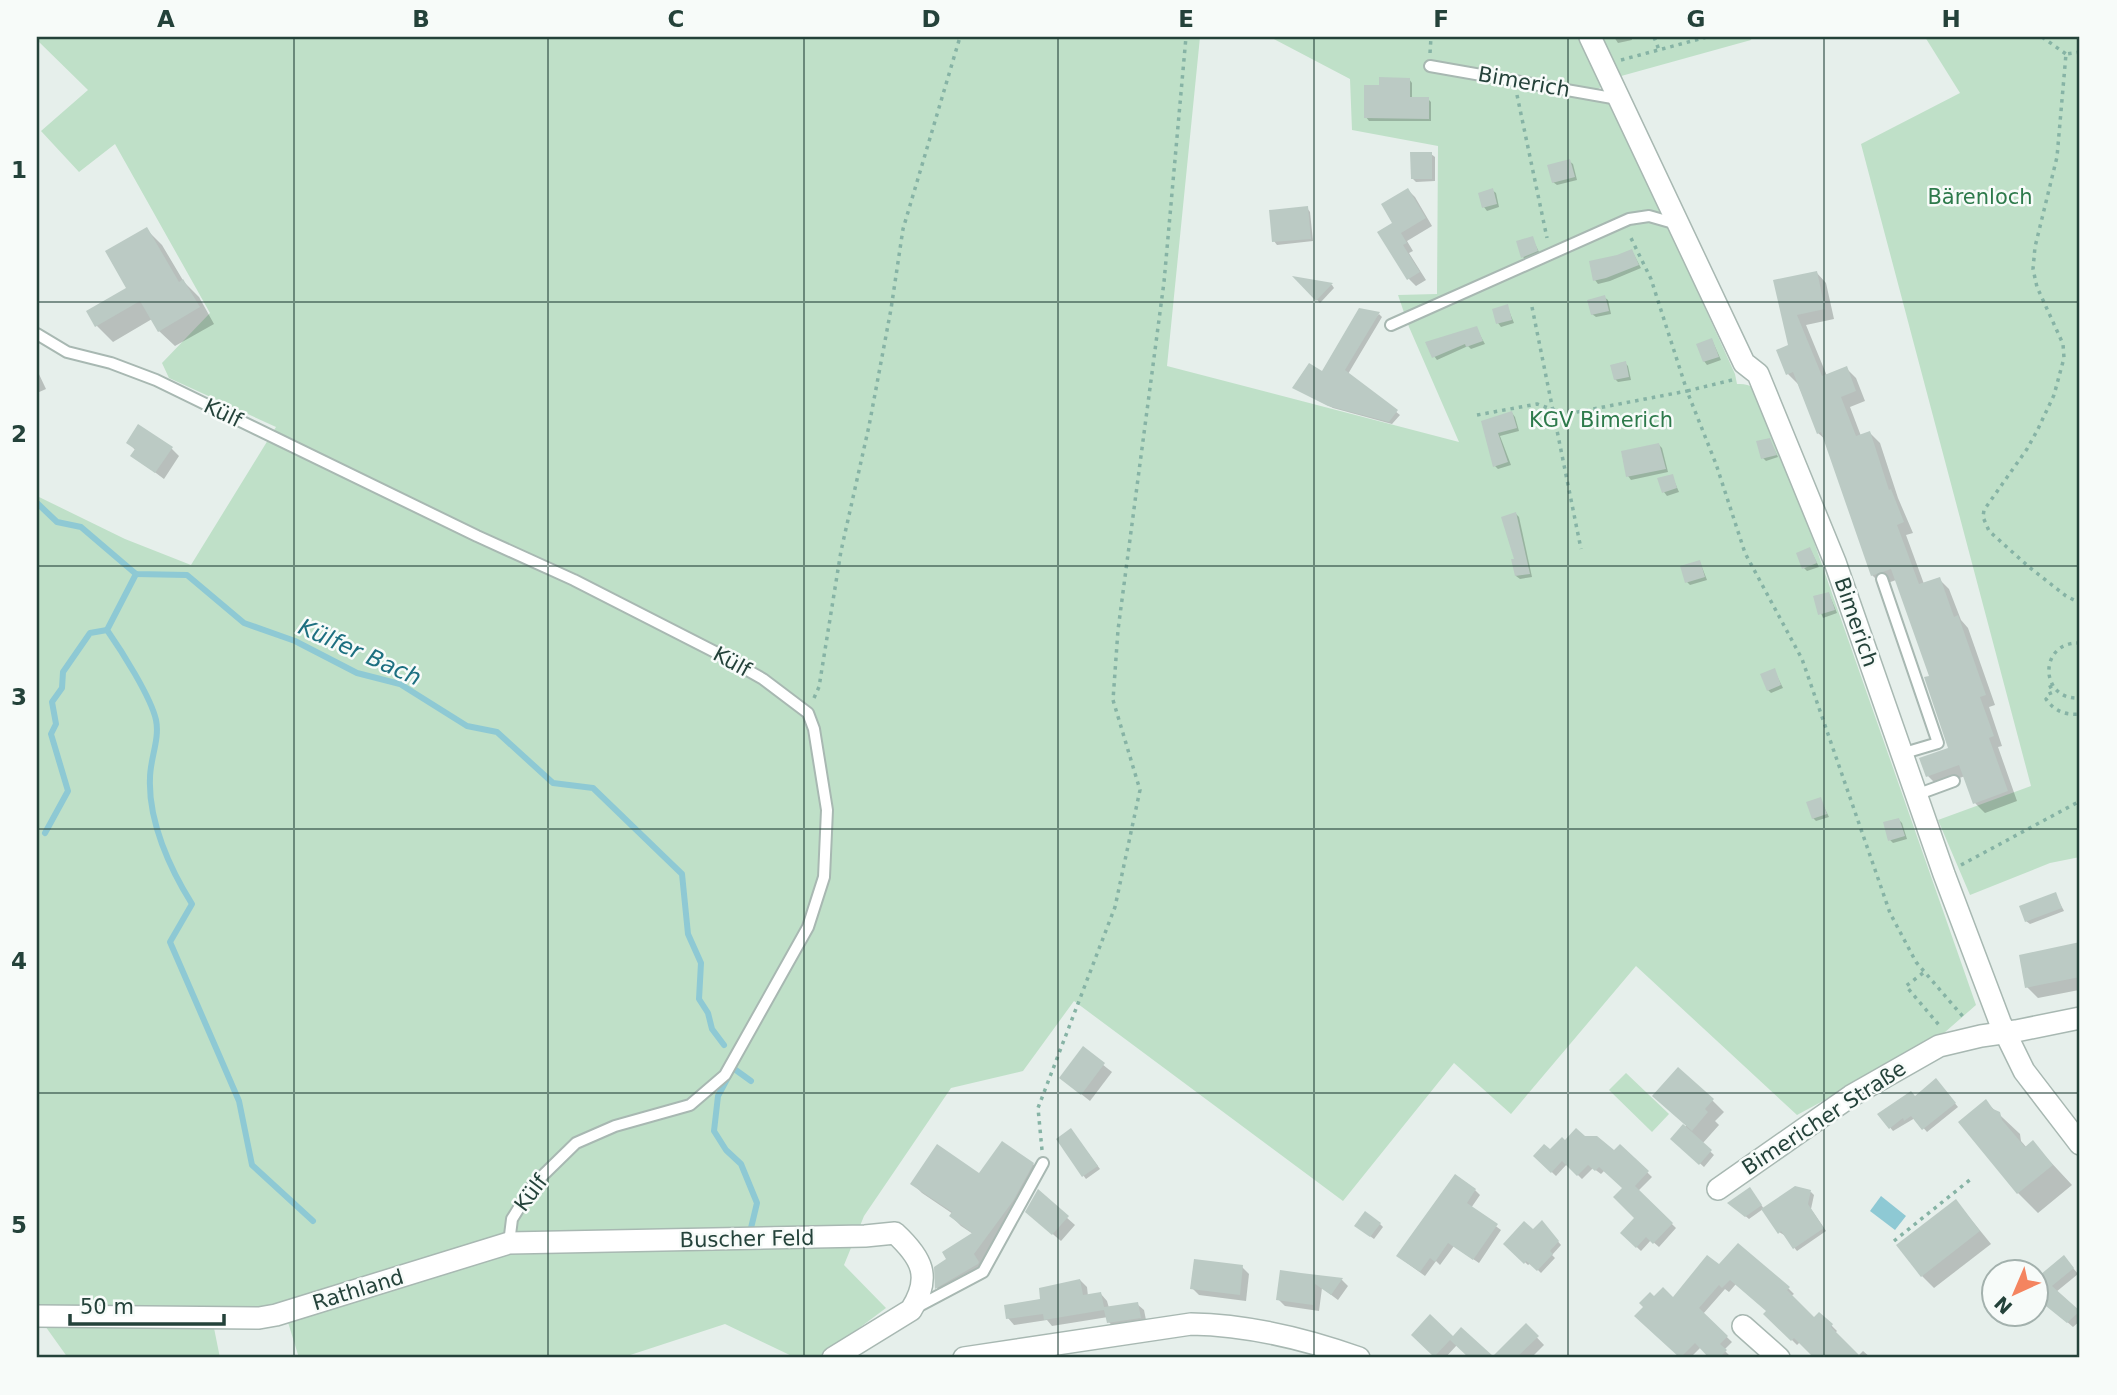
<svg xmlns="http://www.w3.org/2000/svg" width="2117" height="1395" viewBox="0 0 2117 1395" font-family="'DejaVu Sans',sans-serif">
<rect width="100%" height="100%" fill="#e6efeb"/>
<g fill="#bfe0c8">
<path d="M37,37h1163l-33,329 292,76 -50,-115 -11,-32 39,-1 1,-148 -86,-16 -2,-51 -80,-42h482l-1,3 -137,38 -16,11 -1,10 9,3 8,6 121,266 2,10c12,-1 21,4 27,15l212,606 -40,35 -139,75 -161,-149 -125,148 -57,-51 -111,138 -269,-200 -51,70 -72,17 -87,128 -20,49 42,43 -67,50h-23l-71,-34 -104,34h-322l-12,-39 -250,-9v-814l88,43 66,26 85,-138 -107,-49 -7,-15 48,-50 -95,-169 -36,28 -38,-41 47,-41 -51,-50z"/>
<polygon points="1925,37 2080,37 2080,857 2050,863 1970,895 1938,820 2031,786 1861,144 1960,93"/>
<polygon points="1626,1073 1669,1114 1652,1132 1609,1090"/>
<polygon points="43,1323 213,1323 220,1358 68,1358"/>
</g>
<polygon fill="#8ec9d4" points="1881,1196 1906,1216 1895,1230 1870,1211"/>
<g fill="#0003">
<polygon points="1614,37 1631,37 1632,40 1618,43"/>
<polygon points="1409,79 1412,83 1412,98 1428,99 1431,102 1431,121 1369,121 1366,117 1381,86"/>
<polygon points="1431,154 1435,157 1435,181 1416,182 1412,178"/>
<polygon points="1569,161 1573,164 1577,180 1557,185 1553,182"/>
<polygon points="1408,190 1415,197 1432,226 1407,241 1413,251 1409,253 1426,280 1416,286 1409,279 1395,223"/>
<polygon points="1492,190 1496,193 1499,207 1487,211 1484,207"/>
<polygon points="1307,208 1310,212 1313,241 1277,245 1274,241"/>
<polygon points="146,229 162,245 184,282 199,297 214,324 175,346 159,331 152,319 113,342 97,326 88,311 128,288"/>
<polygon points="1532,238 1540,254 1526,260 1523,257"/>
<polygon points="1632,251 1641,268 1610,281 1598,284 1595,280"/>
<polygon points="1816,272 1826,283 1834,319 1806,325 1827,376 1846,368 1856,378 1865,401 1850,407 1861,436 1870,433 1880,443 1898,498 1913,533 1906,535 1924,584 1939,579 1949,589 1961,620 1968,628 1995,705 1989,707 2002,746 1998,747 2017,801 1985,813 1975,803 1965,776 1938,786 1928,776 1951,749 1931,677 1896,580 1882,585 1872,575 1826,440 1818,433 1798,384 1788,374 1790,346 1776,281"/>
<polygon points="1297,279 1332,285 1334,288 1320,303"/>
<polygon points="1604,297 1608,300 1611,314 1596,317 1592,314"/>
<polygon points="1507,306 1514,323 1501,327 1498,323"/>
<polygon points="1379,314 1382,317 1348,374 1400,415 1392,424 1333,408 1294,388 1322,373"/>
<polygon points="1476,328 1485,344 1471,349 1468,346 1437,360 1434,356"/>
<polygon points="1712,340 1721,360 1707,365 1704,361"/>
<polygon points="1625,363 1628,366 1631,380 1618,382 1615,379"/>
<polygon points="37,370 46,389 37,393"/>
<polygon points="1512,413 1515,417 1519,431 1500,436 1511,465 1498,469 1495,466 1483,422"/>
<polygon points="1769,439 1778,457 1766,461 1763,458"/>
<polygon points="128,442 172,449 179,456 164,479 133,456 136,451"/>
<polygon points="1659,445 1662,448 1668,472 1631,480 1628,476"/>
<polygon points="1672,476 1679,492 1667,496 1664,492"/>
<polygon points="1516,514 1519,517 1532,577 1520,579 1516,576"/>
<polygon points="1810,549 1819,567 1807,571 1804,568"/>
<polygon points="1700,562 1707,580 1690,585 1687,582"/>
<polygon points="1829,594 1837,613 1823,618 1815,598"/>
<polygon points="1774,670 1783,688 1771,693 1768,690"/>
<polygon points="1820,799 1829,817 1816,821 1813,818"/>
<polygon points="1899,820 1902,823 1907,839 1893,843 1890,840"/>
<polygon points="2055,894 2064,911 2030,924 2026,921"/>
<polygon points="2080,944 2080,993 2079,990 2038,998 2027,987 2021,956"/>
<polygon points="1083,1049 1112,1072 1090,1101 1061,1078"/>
<polygon points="1939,1084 1958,1107 1927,1132 1915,1118 1893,1131 1880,1115"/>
<polygon points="1712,1100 1724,1112 1715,1121 1719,1125 1702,1144 1714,1155 1704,1167 1673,1139"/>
<polygon points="1986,1102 2020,1134 2021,1141 2027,1148 2033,1143 2072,1185 2038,1213 2018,1193 1961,1122"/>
<polygon points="1074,1134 1100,1169 1086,1179 1083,1175"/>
<polygon points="1585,1138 1614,1152 1620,1146 1652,1177 1638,1191 1676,1228 1659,1247 1651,1240 1641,1251 1622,1233 1636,1218 1624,1188 1605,1170 1601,1174 1593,1168 1582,1179 1567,1164 1556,1176 1535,1156 1550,1151 1565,1142"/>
<polygon points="1033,1164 1043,1174 1023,1211 983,1265 988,1274 946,1298 937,1288 948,1259 973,1234 961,1226 951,1216 953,1214 922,1193 912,1183 980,1175"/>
<polygon points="1475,1190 1480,1195 1471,1208 1501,1230 1479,1263 1454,1246 1440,1265 1436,1261 1425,1276 1403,1260"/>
<polygon points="1038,1192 1075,1225 1061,1241 1035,1219"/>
<polygon points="1811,1192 1814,1195 1811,1209 1826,1231 1797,1251 1784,1235 1779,1232 1763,1209 1749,1219 1730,1203 1753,1193 1764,1209"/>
<polygon points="1956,1201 1991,1244 1934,1288 1922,1276"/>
<polygon points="1542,1223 1561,1245 1552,1255 1555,1258 1541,1273 1531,1263 1528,1265 1505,1244 1533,1232"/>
<polygon points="1380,1224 1383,1227 1374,1239 1360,1229"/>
<polygon points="1738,1245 1789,1289 1794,1294 1791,1296 1814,1319 1832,1326 1837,1331 1835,1333 1858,1356 1863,1351 1871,1358 1816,1358 1800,1342 1797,1345 1766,1314 1768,1311 1736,1284 1729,1292 1725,1289 1703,1314 1732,1342 1724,1350 1731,1357 1729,1358 1711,1358 1701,1347 1690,1358 1683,1358 1636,1316 1654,1298 1673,1299 1719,1267"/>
<polygon points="2069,1263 2078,1274 2056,1292 2080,1313 2080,1321 2073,1327 2036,1295"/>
<polygon points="1242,1267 1249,1274 1246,1301 1199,1295 1192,1288"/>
<polygon points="1282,1272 1342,1280 1348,1286 1338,1300 1322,1288 1319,1311 1285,1306 1278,1299"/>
<polygon points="1080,1280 1087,1287 1088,1296 1101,1294 1107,1301 1109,1308 1137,1304 1144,1310 1147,1325 1115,1329 1109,1322 1108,1317 1052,1326 1047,1320 1014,1325 1008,1318"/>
<polygon points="1526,1326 1544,1345 1531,1358 1493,1358"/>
<polygon points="1413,1335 1453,1338 1486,1352 1481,1358 1471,1358 1457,1345 1445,1358 1437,1358"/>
</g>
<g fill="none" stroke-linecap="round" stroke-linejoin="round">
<g stroke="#8ec9d4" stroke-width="6">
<polyline points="37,503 57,522 81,527 136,574 187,575 244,623 295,641 357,673 400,684 467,726 497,732 553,783 593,788 682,874 688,934 701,963 699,999 708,1013 712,1029 724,1045"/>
<path d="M136,574l-29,56c14,20 44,67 49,90 4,19 -6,39 -6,58 -2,43 20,91 42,126l-22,38 69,159 13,64 61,56"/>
<polyline points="45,833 68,791 51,734 56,724 52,702 62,688 63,672 90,633 107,630"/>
<polyline points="751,1081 733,1068 718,1096 714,1131 726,1150 741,1164 757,1203 751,1228"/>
</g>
</g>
<g fill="#bbcac4">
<polygon points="1379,77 1410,78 1410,97 1429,97 1429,119 1364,118 1364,85 1379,85"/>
<polygon points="1410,152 1432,152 1432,179 1411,179"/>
<polygon points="1570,159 1575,177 1552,183 1547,165"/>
<polygon points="1408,188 1426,218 1401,233 1407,243 1403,245 1420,272 1407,280 1377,232 1392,223 1381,204"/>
<polygon points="1493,188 1497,204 1482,208 1478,193"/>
<polygon points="1308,206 1311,239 1272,242 1269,210"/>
<polygon points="147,227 179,282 183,279 200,307 158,332 140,301 95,327 86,311 126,288 105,251"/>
<polygon points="1533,236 1538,251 1521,258 1516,241"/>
<polygon points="1632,249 1639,265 1606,278 1593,281 1589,261 1617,255"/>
<polygon points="1817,271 1825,309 1797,315 1822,376 1847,366 1856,391 1841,397 1856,436 1870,431 1889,490 1891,489 1904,522 1897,525 1919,584 1940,577 1954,617 1958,615 1986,695 1980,697 1994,736 1989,738 2008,791 1973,804 1959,765 1926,777 1919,758 1948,748 1924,677 1929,676 1891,569 1871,576 1821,432 1817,434 1793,372 1786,375 1776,350 1788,345 1773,280"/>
<polygon points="1292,276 1333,283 1316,301"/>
<polygon points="1605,295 1609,311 1591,315 1587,300"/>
<polygon points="1508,304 1512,320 1496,324 1492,309"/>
<polygon points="1359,308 1380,312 1345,370 1398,410 1389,422 1328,406 1292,388 1309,363 1322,371"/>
<polygon points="1477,326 1483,341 1466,347 1465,344 1432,358 1425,342"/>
<polygon points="1712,338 1719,357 1703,362 1696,344"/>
<polygon points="1626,361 1629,377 1614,380 1610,365"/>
<polygon points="1512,411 1517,428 1498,433 1508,462 1493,467 1481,421"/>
<polygon points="138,424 173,447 155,473 130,456 135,449 126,443"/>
<polygon points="1770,438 1777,455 1761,459 1756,441"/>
<polygon points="1659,443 1666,469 1626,477 1621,451"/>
<polygon points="1673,474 1677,488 1662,493 1657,478"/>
<polygon points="1516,512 1530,574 1515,576 1511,559 1514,559 1501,517"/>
<polygon points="1810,547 1817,563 1802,569 1796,553"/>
<polygon points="1700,560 1705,577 1685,583 1680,566"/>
<polygon points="1829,592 1835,610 1818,615 1813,596"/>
<polygon points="1775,668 1781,685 1767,691 1760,674"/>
<polygon points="1821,797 1827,814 1812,819 1806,802"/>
<polygon points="1899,818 1905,836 1888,841 1883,822"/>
<polygon points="2056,892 2062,908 2025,922 2019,906"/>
<polygon points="2080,942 2080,977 2025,988 2019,955"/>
<polygon points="1083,1046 1105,1063 1081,1095 1059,1078"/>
<polygon points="1678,1067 1714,1099 1705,1109 1708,1112 1692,1131 1652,1096"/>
<polygon points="1936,1078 1956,1103 1922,1130 1911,1116 1904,1121 1903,1118 1889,1129 1877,1114 1911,1091 1915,1096"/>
<polygon points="1986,1099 1993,1109 2000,1112 2002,1120 2025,1147 2033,1140 2053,1165 2017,1194 1958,1122"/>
<polygon points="1683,1124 1712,1150 1699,1165 1670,1139"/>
<polygon points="1071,1128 1098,1166 1082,1177 1056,1139"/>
<polygon points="1576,1128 1585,1136 1597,1136 1614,1150 1620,1144 1649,1171 1635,1186 1673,1223 1653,1244 1646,1237 1636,1248 1620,1233 1634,1218 1613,1197 1622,1188 1599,1167 1595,1171 1588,1165 1577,1176 1562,1161 1551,1173 1533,1156 1544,1144 1550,1149 1562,1137 1565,1140"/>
<polygon points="1002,1141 1034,1163 1013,1201 974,1254 979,1262 978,1264 935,1289 934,1267 946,1259 942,1252 972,1233 949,1216 952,1212 910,1184 937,1144 979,1173"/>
<polygon points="1455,1174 1476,1189 1467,1203 1498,1224 1473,1260 1448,1243 1435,1262 1430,1258 1420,1272 1396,1256"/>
<polygon points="1795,1186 1811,1190 1808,1204 1824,1228 1793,1249 1781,1231 1778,1234 1761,1209"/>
<polygon points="1750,1187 1762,1205 1745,1217 1727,1203"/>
<polygon points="1038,1189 1069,1216 1052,1235 1025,1212"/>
<polygon points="1956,1199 1980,1231 1921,1277 1896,1245"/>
<polygon points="1365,1211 1381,1223 1370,1237 1354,1226"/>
<polygon points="1542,1220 1559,1241 1550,1251 1553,1254 1537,1271 1526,1261 1524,1264 1503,1244 1524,1221 1533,1229"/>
<polygon points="1738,1243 1790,1287 1787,1290 1814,1317 1819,1312 1833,1324 1831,1327 1862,1358 1814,1358 1794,1338 1791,1341 1763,1314 1766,1311 1730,1280 1722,1288 1719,1285 1699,1308 1728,1336 1720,1344 1727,1350 1719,1358 1709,1358 1695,1343 1680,1358 1634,1316 1643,1307 1639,1303 1650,1292 1654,1296 1663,1287 1673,1297 1707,1255 1719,1264"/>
<polygon points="2064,1255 2074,1268 2052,1286 2080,1311 2067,1323 2036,1298 2036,1272 2040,1275"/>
<polygon points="1194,1259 1243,1265 1240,1295 1190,1289"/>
<polygon points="1280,1270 1301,1273 1343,1278 1331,1295 1315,1284 1313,1305 1276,1300"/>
<polygon points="1080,1279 1083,1295 1101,1292 1104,1307 1138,1302 1141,1318 1107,1323 1104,1310 1044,1320 1043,1314 1006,1319 1004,1305 1040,1299 1039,1288"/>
<polygon points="1430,1314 1453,1336 1461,1327 1493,1356 1526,1323 1539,1336 1516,1358 1469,1358 1450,1340 1434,1357 1411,1335"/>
</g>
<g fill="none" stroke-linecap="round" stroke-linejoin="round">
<defs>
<g id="service">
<polyline points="1430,66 1618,99"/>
<polyline points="1391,325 1629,219 1649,216 1677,224"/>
<polyline points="37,334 67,352 111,363 156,380 477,536 574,580 717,653 763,679 808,713 814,729 827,810 824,877 808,927 725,1075 690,1105 615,1126 576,1143 533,1185 512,1219 509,1243"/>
<polyline points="1882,579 1938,743 1901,754"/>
<polyline points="1916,795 1954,781"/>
<polyline points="917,1307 983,1272 1043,1163"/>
</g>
<g id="minor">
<polyline points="1590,37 1744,363 1758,374 1835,562 1944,874 2000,1022 2024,1071 2080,1144"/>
<polyline points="1718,1189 1851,1096 1939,1046 1981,1036 2016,1031 2080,1018"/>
<path d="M37,1316l222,2 17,-3 233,-72 356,-7 30,-3c27,25 37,44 16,77l-78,48"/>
<polyline points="1743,1326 1779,1358"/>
<path d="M964,1358l227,-34c56,1 115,15 168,34"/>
</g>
</defs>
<use href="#service" stroke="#a8b8b2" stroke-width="14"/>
<use href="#minor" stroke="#a8b8b2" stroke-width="24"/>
<g stroke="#86b3a5" stroke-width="3.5" stroke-dasharray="3.5 5" stroke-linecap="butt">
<polyline points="1654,37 1659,50"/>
<polyline points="2042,37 2066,54"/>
<polyline points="2080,52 2066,54 2057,157 2035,247 2033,269 2037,287 2063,344 2064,358 2054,395 2038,429 2027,449 1984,510 1983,517 1989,531 2029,567 2066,596 2080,603"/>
<polyline points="1430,53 1431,37"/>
<polyline points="1621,60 1707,37"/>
<polyline points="1517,95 1547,238"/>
<polyline points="1532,307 1581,549"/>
<polyline points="1732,380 1687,391 1716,464 1745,553 1802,659 1890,913 1916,962 1965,1019"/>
<polyline points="1477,415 1537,404 1554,410 1572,413 1687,391 1651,279 1629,234"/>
<path d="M2080,643c-42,-2 -41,58 0,55"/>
<path d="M2052,686l-4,2 3,7 -5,4c9,13 20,16 34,15"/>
<polyline points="814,698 819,687 841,551 869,426 891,309 903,229 960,37"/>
<polyline points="1961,865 2080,801"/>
<polyline points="1923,973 1906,986 1939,1025"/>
<polyline points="1042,1150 1038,1108 1115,907 1140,790 1113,700 1118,630 1164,282 1186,37"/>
<polyline points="1894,1241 1971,1179"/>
</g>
<use href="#service" stroke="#fff" stroke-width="10"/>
<use href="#minor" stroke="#fff" stroke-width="21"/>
</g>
<path fill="none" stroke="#24423a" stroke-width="2" stroke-opacity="0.55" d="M294,37v1321M548,37v1321M804,37v1321M1058,37v1321M1314,37v1321M1568,37v1321M1824,37v1321M37,302h2043M37,566h2043M37,829h2043M37,1093h2043"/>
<g text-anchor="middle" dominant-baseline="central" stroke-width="5" stroke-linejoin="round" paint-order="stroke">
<g font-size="21" fill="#24423a" stroke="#f7fbf9">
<text transform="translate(1524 82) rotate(10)">Bimerich</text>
<text transform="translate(223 413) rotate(26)">Külf</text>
<text transform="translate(1856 622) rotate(71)">Bimerich</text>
<text transform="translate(732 662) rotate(29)">Külf</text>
<text transform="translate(1824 1118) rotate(-33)">Bimericher Straße</text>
<text transform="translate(531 1193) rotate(-53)">Külf</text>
<text transform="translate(747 1239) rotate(-1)">Buscher Feld</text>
<text transform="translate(358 1290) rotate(-17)">Rathland</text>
</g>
<g font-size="21" fill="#2d7a4b" stroke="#f7fbf9">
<text x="1980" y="197">Bärenloch</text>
<text x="1601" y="420">KGV Bimerich</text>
</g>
<g font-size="23" font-style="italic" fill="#1c6f80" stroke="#f7fbf9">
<text transform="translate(360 652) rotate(24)">Külfer Bach</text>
</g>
</g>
<rect width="2117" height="1395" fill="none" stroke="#f7fbf9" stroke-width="77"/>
<g transform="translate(2015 1293) rotate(224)"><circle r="33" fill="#f7fbf9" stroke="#a3b1ad" stroke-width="2"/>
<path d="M0-5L12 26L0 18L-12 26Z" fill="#f4845f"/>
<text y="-10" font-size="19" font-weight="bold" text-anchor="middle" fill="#24423a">N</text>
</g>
<path d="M70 1314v10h154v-10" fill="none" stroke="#24423a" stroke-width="3.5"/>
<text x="80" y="1314" font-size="21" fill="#24423a" stroke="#f7fbf9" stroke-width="5" paint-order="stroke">50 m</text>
<rect x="38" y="38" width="2040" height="1318" fill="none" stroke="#24423a" stroke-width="2.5"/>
<g font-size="23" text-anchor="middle" font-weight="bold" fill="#24423a">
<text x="166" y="27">A</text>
<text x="421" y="27">B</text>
<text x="676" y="27">C</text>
<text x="931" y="27">D</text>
<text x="1186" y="27">E</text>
<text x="1441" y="27">F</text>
<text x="1696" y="27">G</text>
<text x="1951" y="27">H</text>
<text x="19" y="178">1</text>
<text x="19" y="442">2</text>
<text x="19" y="705">3</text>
<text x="19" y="969">4</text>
<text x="19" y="1233">5</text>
</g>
</svg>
